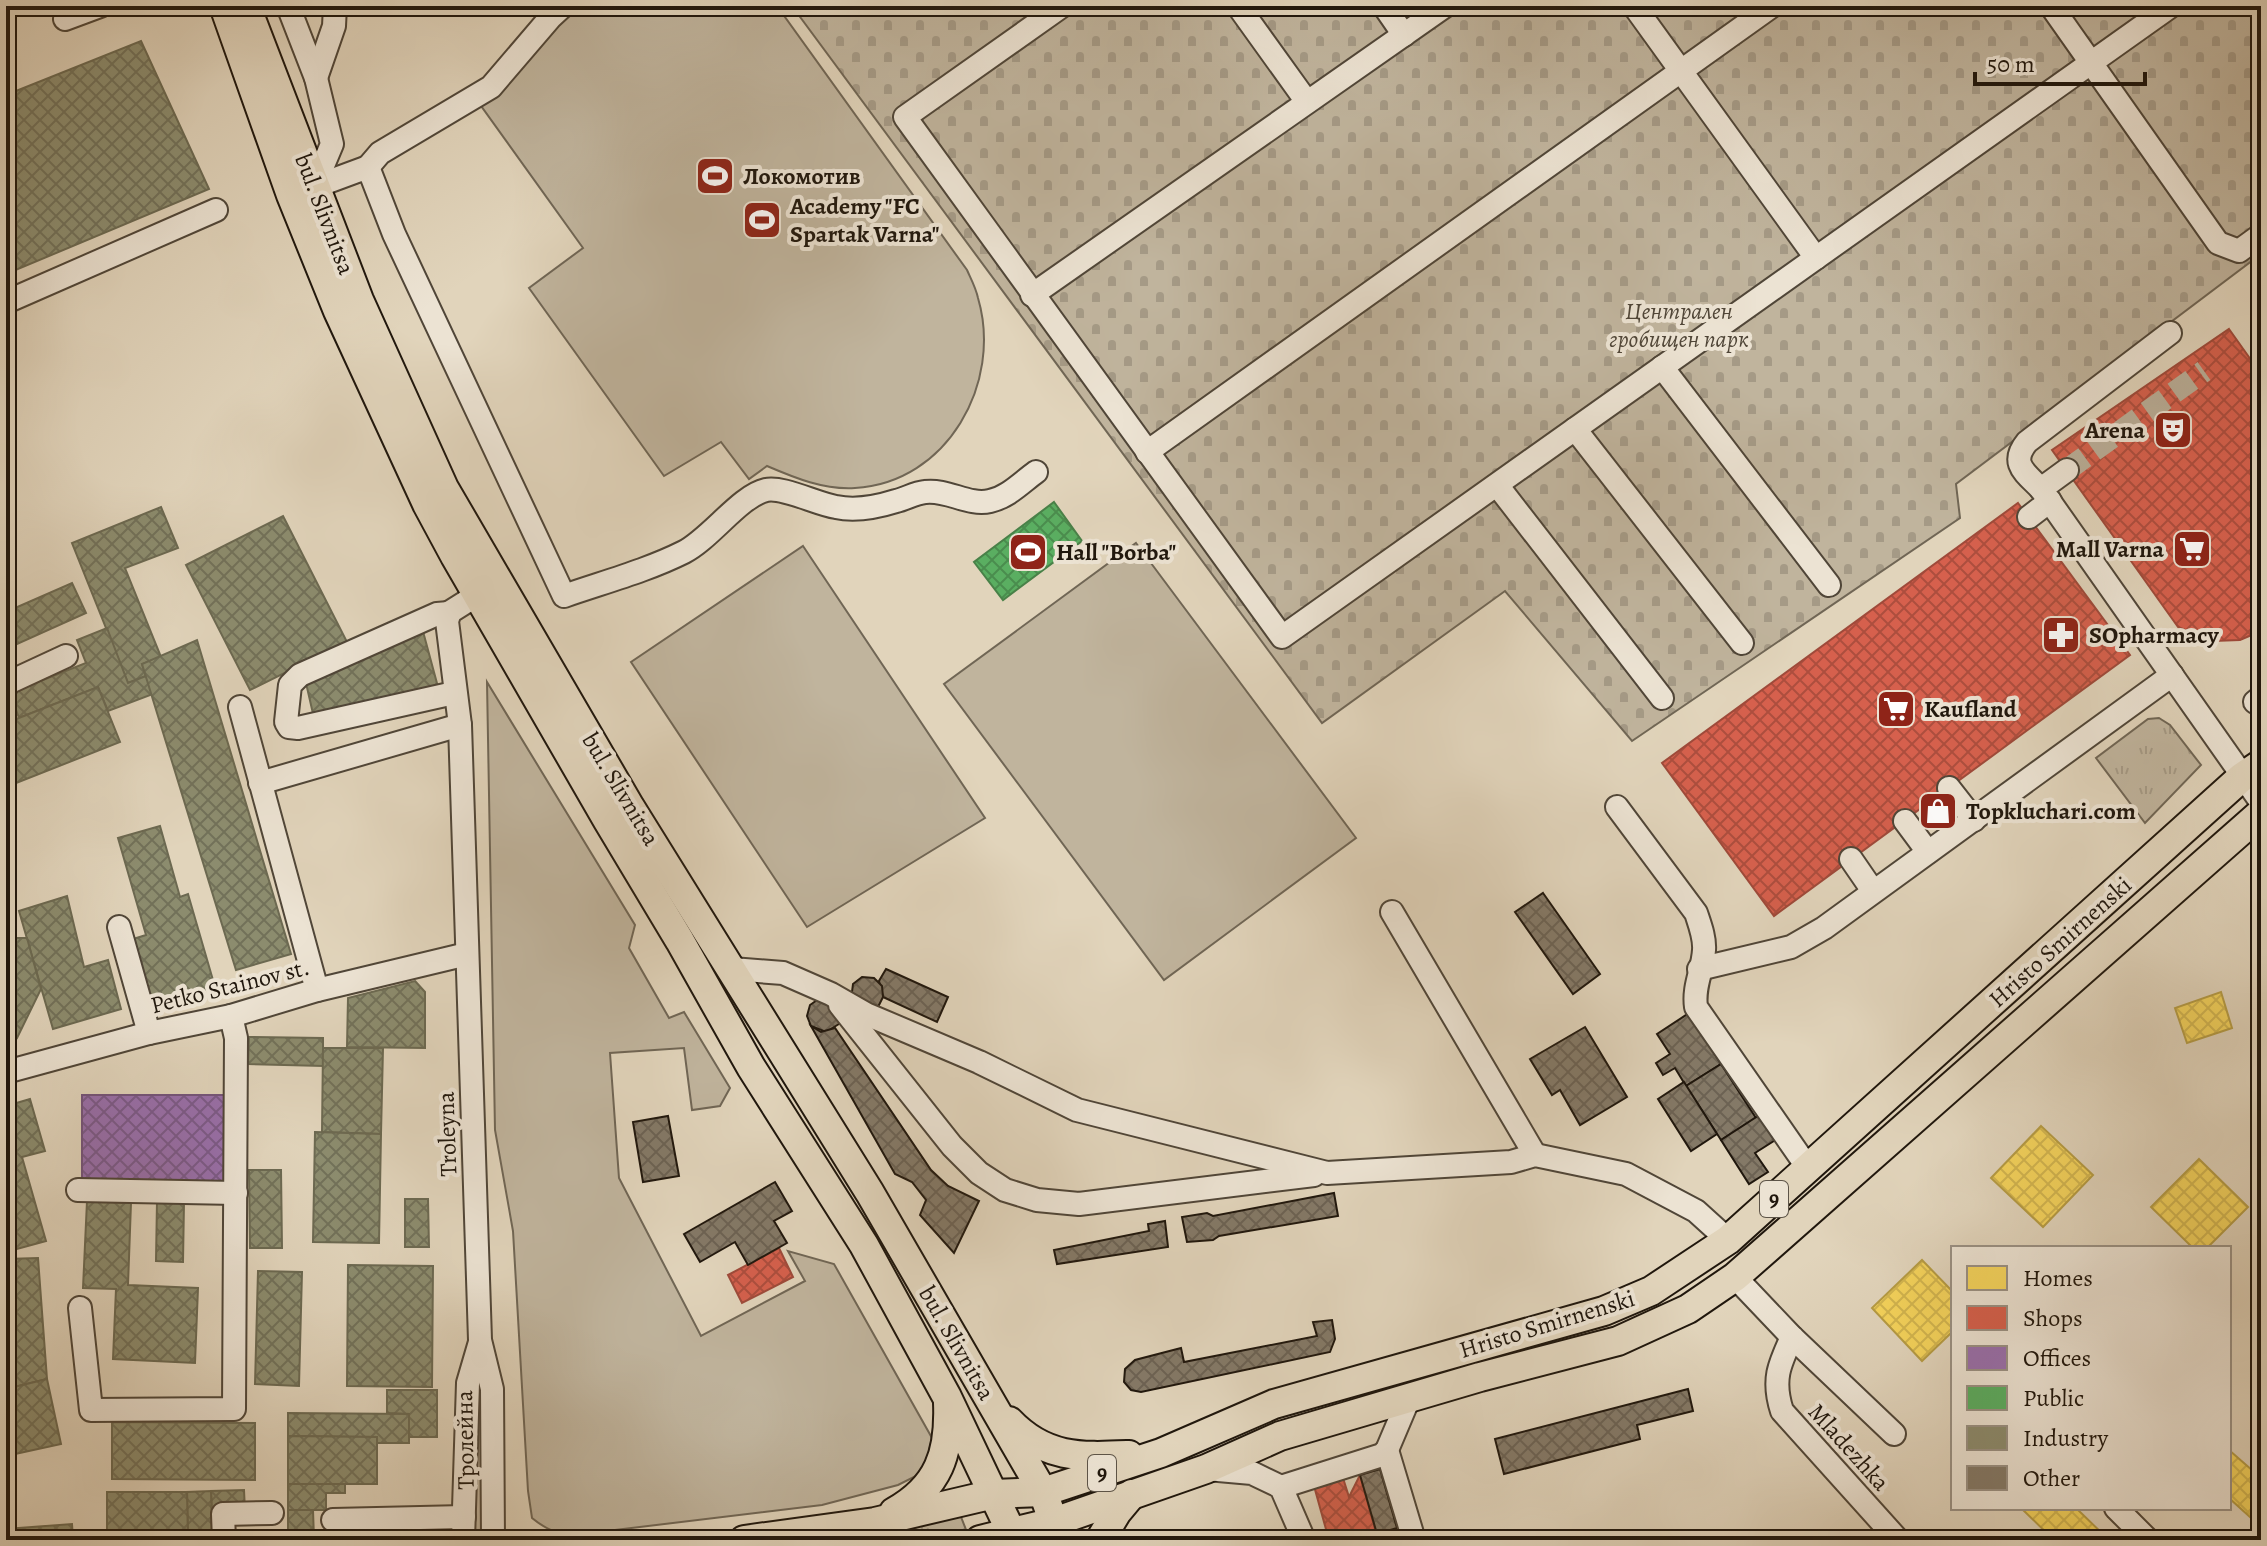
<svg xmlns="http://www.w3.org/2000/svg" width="2267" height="1546" viewBox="0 0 2267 1546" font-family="Alegreya,serif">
<defs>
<pattern id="grass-tufts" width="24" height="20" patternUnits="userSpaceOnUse" patternTransform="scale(2)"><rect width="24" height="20" fill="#c0b49d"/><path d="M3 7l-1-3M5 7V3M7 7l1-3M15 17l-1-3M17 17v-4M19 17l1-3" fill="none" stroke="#a59a86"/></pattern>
<pattern id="cemetery-stones" width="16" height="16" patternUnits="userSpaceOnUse" patternTransform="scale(2)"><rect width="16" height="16" fill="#c0b49d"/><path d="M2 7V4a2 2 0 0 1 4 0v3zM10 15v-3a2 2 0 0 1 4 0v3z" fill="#a59a86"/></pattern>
<pattern id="homes-cross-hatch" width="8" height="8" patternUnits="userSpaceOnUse" patternTransform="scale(2)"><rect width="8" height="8" fill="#f6d55c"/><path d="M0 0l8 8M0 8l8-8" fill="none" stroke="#d3b64f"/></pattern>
<pattern id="shops-cross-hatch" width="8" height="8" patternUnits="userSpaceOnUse" patternTransform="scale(2)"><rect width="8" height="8" fill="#d6604d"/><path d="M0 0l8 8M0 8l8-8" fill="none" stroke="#ad4e3e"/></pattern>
<pattern id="offices-cross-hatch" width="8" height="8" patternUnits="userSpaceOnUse" patternTransform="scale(2)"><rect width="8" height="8" fill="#9970ab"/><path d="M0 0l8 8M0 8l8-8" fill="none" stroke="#7c5b8a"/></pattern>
<pattern id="public-cross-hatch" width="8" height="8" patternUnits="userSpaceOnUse" patternTransform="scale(2)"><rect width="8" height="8" fill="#5aae61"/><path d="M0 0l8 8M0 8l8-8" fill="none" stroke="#4a8d4e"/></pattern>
<pattern id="industry-cross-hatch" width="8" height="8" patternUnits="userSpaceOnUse" patternTransform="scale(2)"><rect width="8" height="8" fill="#8c8c6e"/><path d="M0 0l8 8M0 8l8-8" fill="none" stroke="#727159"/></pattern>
<pattern id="building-cross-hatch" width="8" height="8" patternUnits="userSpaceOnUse" patternTransform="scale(2)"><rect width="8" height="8" fill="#847967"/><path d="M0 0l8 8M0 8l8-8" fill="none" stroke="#6c6253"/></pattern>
</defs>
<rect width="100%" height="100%" fill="#e1d4bb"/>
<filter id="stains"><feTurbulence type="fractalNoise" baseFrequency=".0025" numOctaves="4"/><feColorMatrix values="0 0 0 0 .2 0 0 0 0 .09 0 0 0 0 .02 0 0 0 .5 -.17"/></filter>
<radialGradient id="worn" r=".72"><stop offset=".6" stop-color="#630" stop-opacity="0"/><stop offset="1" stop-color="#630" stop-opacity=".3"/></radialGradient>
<g fill="url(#grass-tufts)" stroke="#706655" stroke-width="2">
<polygon points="2159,718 2170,725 2201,765 2145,823 2096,758 2148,719"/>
<polygon points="482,1349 493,1540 463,1540"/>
<polygon points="956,1504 970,1540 744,1540"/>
</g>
<polygon fill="url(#cemetery-stones)" stroke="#706655" stroke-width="2" points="792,6 2261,6 2261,254 1956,484 1960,518 1632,741 1505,591 1322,723"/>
<g fill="#c0b49d" stroke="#706655" stroke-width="2">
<path d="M578,6h196l8,7 185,257c4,9 9,18 11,28 25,85 -31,185 -123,190 -31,2 -60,-10 -88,-22l-18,13 -28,-37 -57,34 -135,-188 54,-40 -104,-145z"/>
<polygon points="1136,543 1356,838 1164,980 944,684"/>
<polygon points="803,546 985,818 807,927 631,662"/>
<path d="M487,682l148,243 -6,23 40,70 15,-6 46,76 -10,18 -28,4 -8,-62 -74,5 9,125 82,158 104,-55 -17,-30 46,13 98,174 -5,21 -9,16 -20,10 -76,20 -232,28c-27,2 -37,2 -58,-15l-4,-27 -15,-260 -18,-101z"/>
</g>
<g fill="url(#homes-cross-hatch)" stroke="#b69c44" stroke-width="2">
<polygon points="2221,992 2232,1028 2187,1043 2175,1008"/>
<polygon points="2041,1126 2093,1175 2043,1227 1991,1178"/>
<polygon points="2199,1159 2248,1207 2207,1248 2193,1248 2151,1207"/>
<polygon points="1922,1260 1953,1292 1953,1331 1922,1361 1872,1308"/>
<polygon points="2229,1450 2261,1478 2261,1527 2229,1498"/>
<polygon points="2021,1508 2076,1508 2109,1540 2054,1540"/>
</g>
<g fill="url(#shops-cross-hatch)" stroke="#9f4a3a" stroke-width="2">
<polygon points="2229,329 2261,374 2261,631 2240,640 2213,641 2178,627 2052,450"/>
<polygon points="2018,503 2130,655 1774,916 1662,763"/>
<polygon points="779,1248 793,1277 742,1303 728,1275"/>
<polygon points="1360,1475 1378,1540 1329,1540 1314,1486 1343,1478 1349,1497"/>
</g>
<rect fill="url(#offices-cross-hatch)" stroke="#75557c" stroke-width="2" x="82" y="1095" width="143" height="90"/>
<polygon fill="url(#public-cross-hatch)" stroke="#498148" stroke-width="2" points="1054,502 1082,541 1003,600 974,562"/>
<g fill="url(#industry-cross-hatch)" stroke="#6c6951" stroke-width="2">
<polygon points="141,41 209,189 6,274 6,95"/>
<polygon points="161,507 178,548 125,568 161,657 142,664 146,676 128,683 72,543"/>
<polygon points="283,516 347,642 250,690 186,565"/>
<polygon points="72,583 86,613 6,649 6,612"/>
<polygon points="421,624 438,687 314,718 306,683"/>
<polygon points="107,628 128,683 146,676 153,694 108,711 98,687 19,718 10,693 86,663 77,640"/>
<polygon points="197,640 291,954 236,970 142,664"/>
<polygon points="98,687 120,742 6,787 6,723"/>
<polygon points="160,826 180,897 188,894 215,987 149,1006 130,940 146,935 118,838"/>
<polygon points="67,896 84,967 108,960 121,1009 53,1029 19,911"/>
<polygon points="6,926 9,938 27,938 41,989 17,1038 6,1031"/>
<polygon points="415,981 425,992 425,1048 347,1047 348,998"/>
<polygon points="249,1037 323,1038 323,1066 248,1064"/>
<polygon points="323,1048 383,1048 381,1134 322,1132"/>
<polygon points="30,1099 45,1151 22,1157 46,1241 6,1252 6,1106"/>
<polygon points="315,1132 381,1134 379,1243 313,1242"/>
<polygon points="249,1170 281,1170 282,1248 250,1248"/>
<polygon points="405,1199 428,1199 429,1247 405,1247"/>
<polygon points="87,1201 131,1203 128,1285 198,1288 195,1363 113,1359 116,1289 83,1288"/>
<polygon points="157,1201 184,1202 183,1262 156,1261"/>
<polygon points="38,1258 47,1379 6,1389 6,1259"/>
<polygon points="348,1265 433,1266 432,1387 347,1386"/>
<polygon points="258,1271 302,1272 299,1386 255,1384"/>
<polygon points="47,1379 61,1444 6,1456 6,1389"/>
<polygon points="387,1390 437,1390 437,1437 409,1437 409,1414 387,1413"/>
<polygon points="288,1413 409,1414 409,1443 377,1443 377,1437 288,1436"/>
<polygon points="112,1422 255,1423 255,1480 112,1479"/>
<polygon points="288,1436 377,1437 377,1484 288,1484"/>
<polygon points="288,1484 345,1484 345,1493 326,1493 326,1510 288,1510"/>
<polygon points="244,1490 245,1511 212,1512 211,1491"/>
<polygon points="211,1491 212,1532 207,1532 207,1540 188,1540 187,1492"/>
<polygon points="107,1492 187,1492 188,1540 107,1540"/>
<polygon points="288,1510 313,1510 314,1539 288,1539"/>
<polygon points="72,1524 73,1540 6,1540 6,1529"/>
</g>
<g fill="url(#building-cross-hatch)" stroke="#20170d" stroke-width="2">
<polygon points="1543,893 1600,974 1573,994 1515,912"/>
<polygon points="886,969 948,997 937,1022 883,997 879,981"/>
<polygon points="862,977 874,978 882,986 883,997 878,1007 851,1000 853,984"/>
<polygon points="820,998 841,1013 839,1024 826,1032 811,1026 807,1016 810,1005"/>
<polygon points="1689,1013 1721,1064 1686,1086 1675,1068 1663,1075 1656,1063 1670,1054 1657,1034"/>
<polygon points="811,1026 821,1032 835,1028 931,1170 948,1186 979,1201 954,1253 920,1215 926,1200 912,1182 895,1174"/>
<polygon points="1585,1027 1627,1097 1580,1125 1560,1090 1552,1095 1530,1059"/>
<polygon points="1721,1064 1756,1118 1721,1140 1686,1086"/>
<polygon points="1684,1082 1717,1134 1691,1151 1658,1099"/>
<polygon points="1761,1114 1777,1139 1755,1153 1768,1172 1749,1184 1721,1140"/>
<polygon points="668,1116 679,1176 643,1182 633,1122"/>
<polygon points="775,1182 792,1211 774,1221 787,1243 748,1265 735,1242 700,1262 684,1234"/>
<polygon points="1334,1193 1338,1216 1219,1236 1213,1240 1187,1242 1182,1217 1207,1213 1213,1216"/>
<polygon points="1165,1221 1168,1247 1057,1264 1054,1250 1149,1231 1148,1224"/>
<polygon points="1332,1320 1335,1339 1330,1352 1141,1392 1131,1390 1124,1382 1125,1369 1135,1360 1181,1348 1184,1362 1317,1336 1313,1322"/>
<polygon points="1688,1389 1693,1411 1637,1425 1640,1439 1504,1474 1495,1439"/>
<polygon points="1380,1469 1397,1528 1377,1534 1360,1475"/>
</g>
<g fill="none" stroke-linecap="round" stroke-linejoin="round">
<polyline stroke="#baae98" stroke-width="22" stroke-dasharray="22 11" stroke-linecap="butt" points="2067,470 2204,371"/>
<defs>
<g id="minor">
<polyline points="288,6 316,78 332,144 314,187"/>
<polyline points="1062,6 905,117 1282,637 2171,6"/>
<polyline points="1238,6 1307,102"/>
<polyline points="1384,6 1404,35"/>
<polyline points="1634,6 1816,258"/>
<polyline points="2051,6 2218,243 2239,251 2261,235"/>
<polyline points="65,19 100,6"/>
<polyline points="316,78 334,26 335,6"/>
<polyline points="368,167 380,153 491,87 550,18 563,6"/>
<path d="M314,187l54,-20 26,67 170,362c40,-14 82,-25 120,-44 27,-14 56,-56 82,-62 16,-4 51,14 70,17 19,4 41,0 60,-6 9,-2 19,-8 29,-9 23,-3 43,14 65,9 18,-4 31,-18 46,-29"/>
<polyline points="1032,295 1445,6"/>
<polyline points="6,302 216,210"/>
<polyline points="1662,367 1829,585"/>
<polyline points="1575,429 1742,643"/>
<polyline points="1147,452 1772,6"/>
<polyline points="2067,470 2041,489 2261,802"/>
<polyline points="1497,485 1662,698"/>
<path d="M2041,489c-15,-16 -32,-25 -14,-47l143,-109"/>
<polyline points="2029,517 2050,501"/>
<polyline points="477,595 450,612 447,621 460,725 480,1340 492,1389 493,1540"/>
<polyline points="449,613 437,614 300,675 290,685 286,722 289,727 298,728 454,693"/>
<polyline points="6,687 10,682 66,656"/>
<polyline points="2255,702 2261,697"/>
<polyline points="240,707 317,990"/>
<polyline points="260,783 460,725"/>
<polyline points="1949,788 1974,820"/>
<path d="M1617,807l79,106c4,12 9,25 8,37 -1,20 -11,36 -8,57l112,161"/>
<polyline points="1905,821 1928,852"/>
<polyline points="1851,859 1873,891"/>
<polyline points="1392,912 1535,1155"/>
<polyline points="119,927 149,1033"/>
<polyline points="732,969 783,973 831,994 866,1014 979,1062 1077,1110 1327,1173 1511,1162 1535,1155 1626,1174 1696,1211 1728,1240"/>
<polyline points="1699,969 1791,947 1824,928 2172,675"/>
<polyline points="840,1005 952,1146 979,1173 1005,1190 1037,1200 1079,1204 1314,1175"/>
<polyline points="6,1072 149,1033 231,1016 317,990 467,954"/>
<polyline points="78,1190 236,1193"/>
<polyline points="1735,1277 1792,1337 1894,1434"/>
<polyline points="80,1308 91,1410 234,1409 236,1038 231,1016"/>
<path d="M1792,1337c-13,28 -20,43 -10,74l116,129"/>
<polyline points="1387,1450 1414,1540"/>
<polyline points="1207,1469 1252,1473 1281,1487 1304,1540"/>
<polyline points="1281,1487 1382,1455 1387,1450 1409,1398"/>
<polyline points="2116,1508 2148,1540"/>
<polyline points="333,1520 464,1517"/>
<polyline points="224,1540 223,1514 272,1513"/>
<polyline points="463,1540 468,1383 480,1342"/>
</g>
<g id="major">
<polyline points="224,6 291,195 338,311 427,504 455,556 608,821 680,941 751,1067 864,1245 947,1397 1015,1540"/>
<polyline points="246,6 359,300 444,488 630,807 870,1193 1043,1492 1060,1540"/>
<path d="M1009,1421c36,38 72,36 120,34"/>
<path d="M894,1512c45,-25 56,-59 54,-109"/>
<polyline points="744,1540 875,1522 994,1494 1043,1492 1161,1453 1274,1404 1604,1311 1651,1291 1728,1240 2242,777 2261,764"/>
<polyline points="980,1540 1054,1522 1206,1469 1280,1436 1480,1377 1618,1341 1688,1309 1735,1277 2261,813"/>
<polyline points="1100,1540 1117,1512 1132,1494"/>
</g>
</defs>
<use href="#minor" stroke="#504638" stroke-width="26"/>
<use href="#major" stroke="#20170d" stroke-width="32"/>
<use href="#minor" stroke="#ece3d3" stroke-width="22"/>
<use href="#major" stroke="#e1d4bb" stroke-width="28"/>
</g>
<defs>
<symbol id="stadium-square" viewBox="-11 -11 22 22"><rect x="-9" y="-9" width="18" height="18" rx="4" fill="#8f2418" stroke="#ece3d3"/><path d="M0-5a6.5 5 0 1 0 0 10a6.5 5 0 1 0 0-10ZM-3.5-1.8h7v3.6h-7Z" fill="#fff"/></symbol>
<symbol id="theatre-square" viewBox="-11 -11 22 22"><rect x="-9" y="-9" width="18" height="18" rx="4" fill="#8f2418" stroke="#ece3d3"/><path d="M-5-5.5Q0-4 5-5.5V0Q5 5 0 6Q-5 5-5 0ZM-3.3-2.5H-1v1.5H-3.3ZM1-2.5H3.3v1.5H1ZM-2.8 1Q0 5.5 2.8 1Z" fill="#fff"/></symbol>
<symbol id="supermarket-square" viewBox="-11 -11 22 22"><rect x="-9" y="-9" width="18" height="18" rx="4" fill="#8f2418" stroke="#ece3d3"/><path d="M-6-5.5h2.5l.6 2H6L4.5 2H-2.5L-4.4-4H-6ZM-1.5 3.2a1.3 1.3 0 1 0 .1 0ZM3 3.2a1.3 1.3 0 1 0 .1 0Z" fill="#fff"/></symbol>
<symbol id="pharmacy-square" viewBox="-11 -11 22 22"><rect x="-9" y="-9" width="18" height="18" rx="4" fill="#8f2418" stroke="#ece3d3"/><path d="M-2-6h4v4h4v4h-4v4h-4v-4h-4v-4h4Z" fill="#fff"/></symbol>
<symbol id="shop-square" viewBox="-11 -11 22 22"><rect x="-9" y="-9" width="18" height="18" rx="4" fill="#8f2418" stroke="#ece3d3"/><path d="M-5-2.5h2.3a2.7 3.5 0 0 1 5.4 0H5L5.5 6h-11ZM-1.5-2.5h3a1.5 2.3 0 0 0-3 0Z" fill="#fff"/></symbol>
</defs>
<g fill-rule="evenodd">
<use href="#stadium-square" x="693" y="154" width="44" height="44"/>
<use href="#stadium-square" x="740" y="198" width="44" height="44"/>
<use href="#theatre-square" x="2151" y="408" width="44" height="44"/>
<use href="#supermarket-square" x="2170" y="527" width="44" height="44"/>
<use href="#stadium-square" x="1006" y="530" width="44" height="44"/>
<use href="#pharmacy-square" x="2039" y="613" width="44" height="44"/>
<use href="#supermarket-square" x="1874" y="687" width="44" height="44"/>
<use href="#shop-square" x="1916" y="789" width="44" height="44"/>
</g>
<g text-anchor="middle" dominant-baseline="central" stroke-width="8" stroke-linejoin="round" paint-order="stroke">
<g fill="#ece3d3" stroke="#5d5448" stroke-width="2">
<rect x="1760" y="1181" width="28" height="36" rx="6"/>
<rect x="1088" y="1455" width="28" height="36" rx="6"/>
</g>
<g font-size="22" font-weight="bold" fill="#20170d">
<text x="1774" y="1199">9</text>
<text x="1102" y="1473">9</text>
</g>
<g font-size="24" font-weight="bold" fill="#20170d" stroke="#ece3d3" text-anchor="start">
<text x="743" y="176">Локомотив</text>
<text x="790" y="206">Academy "FC<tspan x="790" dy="28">Spartak Varna"</tspan></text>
<text x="2145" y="430" text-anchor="end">Arena</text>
<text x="2164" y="549" text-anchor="end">Mall Varna</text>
<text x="1056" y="552">Hall "Borba"</text>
<text x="2089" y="635">SOpharmacy</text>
<text x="1924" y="709">Kaufland</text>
<text x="1966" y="811">Topkluchari.com</text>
</g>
<g font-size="24" fill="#20170d" stroke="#ece3d3">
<text transform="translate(325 214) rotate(69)">bul. Slivnitsa</text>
<text transform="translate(621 789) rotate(59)">bul. Slivnitsa</text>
<text transform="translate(2060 942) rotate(-42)">Hristo Smirnenski</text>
<text transform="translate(230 986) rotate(-14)">Petko Stainov st.</text>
<text transform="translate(447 1134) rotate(-92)">Troleyna</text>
<text transform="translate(1547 1324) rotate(-17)">Hristo Smirnenski</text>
<text transform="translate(957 1343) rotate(60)">bul. Slivnitsa</text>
<text transform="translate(465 1440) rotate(-91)">Тролейна</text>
<text transform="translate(1849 1447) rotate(48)">Mladezhka</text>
</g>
<g font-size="24" font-style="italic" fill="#504638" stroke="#ece3d3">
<text x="1679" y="311">Централен<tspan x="1679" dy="28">гробищен парк</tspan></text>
</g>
</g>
<rect width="2267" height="1546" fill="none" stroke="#e1d4bb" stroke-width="32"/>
<rect x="8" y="8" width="2251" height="1530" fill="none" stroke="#20170d" stroke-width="4"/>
<rect x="16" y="16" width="2235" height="1514" fill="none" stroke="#20170d" stroke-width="2"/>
<rect x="1951" y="1246" width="280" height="264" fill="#ece3d3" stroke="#9a9184" stroke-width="2"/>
<rect x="1967" y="1266" width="40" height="24" fill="#f6d55c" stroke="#9a9184" stroke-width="2"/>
<text x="2023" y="1286" font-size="24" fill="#20170d">Homes</text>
<rect x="1967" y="1306" width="40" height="24" fill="#d6604d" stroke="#9a9184" stroke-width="2"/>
<text x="2023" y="1326" font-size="24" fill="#20170d">Shops</text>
<rect x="1967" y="1346" width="40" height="24" fill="#9970ab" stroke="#9a9184" stroke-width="2"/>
<text x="2023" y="1366" font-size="24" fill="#20170d">Offices</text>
<rect x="1967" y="1386" width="40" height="24" fill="#5aae61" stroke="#9a9184" stroke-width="2"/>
<text x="2023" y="1406" font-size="24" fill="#20170d">Public</text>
<rect x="1967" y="1426" width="40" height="24" fill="#8c8c6e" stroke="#9a9184" stroke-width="2"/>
<text x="2023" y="1446" font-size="24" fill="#20170d">Industry</text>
<rect x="1967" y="1466" width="40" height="24" fill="#847967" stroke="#9a9184" stroke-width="2"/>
<text x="2023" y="1486" font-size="24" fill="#20170d">Other</text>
<path d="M1975 72v12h170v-12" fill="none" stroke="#20170d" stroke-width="4"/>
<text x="1987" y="72" font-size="24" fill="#20170d" stroke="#ece3d3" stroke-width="6" paint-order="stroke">50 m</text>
<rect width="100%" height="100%" filter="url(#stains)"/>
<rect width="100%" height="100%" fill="url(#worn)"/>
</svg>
